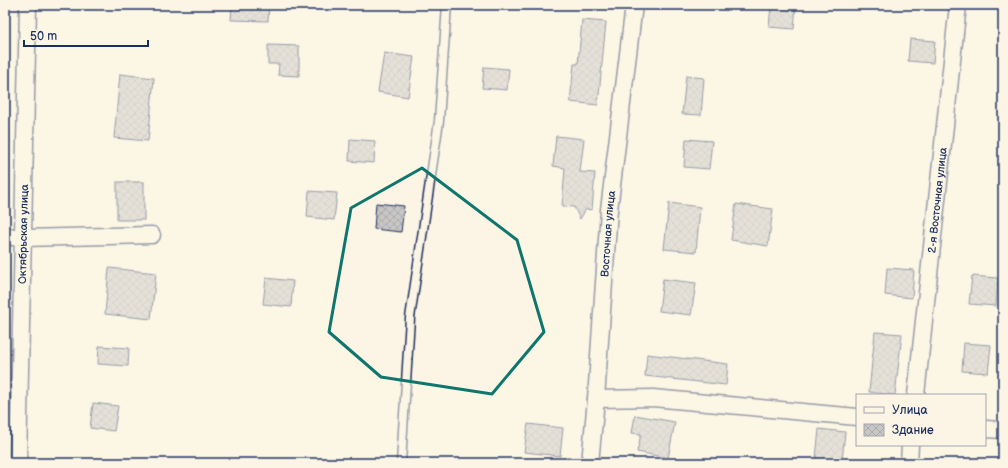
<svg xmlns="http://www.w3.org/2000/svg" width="1008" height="468" viewBox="0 0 1008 468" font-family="'Balsamiq Sans',sans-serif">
<defs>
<pattern id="building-cross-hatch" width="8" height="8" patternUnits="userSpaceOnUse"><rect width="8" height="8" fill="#c8c7c6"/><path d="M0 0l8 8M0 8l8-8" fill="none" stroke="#ababac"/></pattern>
</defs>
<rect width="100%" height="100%" fill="#fcf5e5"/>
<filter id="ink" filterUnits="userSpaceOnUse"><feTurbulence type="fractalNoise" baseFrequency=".025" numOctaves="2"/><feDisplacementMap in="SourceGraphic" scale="8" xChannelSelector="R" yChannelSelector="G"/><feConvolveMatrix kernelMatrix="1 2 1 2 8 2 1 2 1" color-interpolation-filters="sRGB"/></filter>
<g filter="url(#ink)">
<g fill="url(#building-cross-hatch)" stroke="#1b2f5e">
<polygon points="232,5 269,5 268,21 231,20"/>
<polygon points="771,5 796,5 794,29 769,27"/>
<polygon points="582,20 606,22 598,105 570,102 574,64 578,64"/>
<polygon points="910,39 935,41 933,63 908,61"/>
<polygon points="268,45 299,46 299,76 278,75 279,64 268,64"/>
<polygon points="384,53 414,57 408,97 378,92"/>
<polygon points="484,67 509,69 507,90 482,88"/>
<polygon points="120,74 154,78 148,141 114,138"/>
<polygon points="686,76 704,78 701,115 682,114"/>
<polygon points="556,136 584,139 580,172 595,173 592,210 586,209 580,219 574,207 562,206 565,168 553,166"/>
<polygon points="350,139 375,141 374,163 349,161"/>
<polygon points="686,139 712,141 709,169 684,167"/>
<rect x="117" y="182" width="27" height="38"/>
<polygon points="309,191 337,193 334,220 307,217"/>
<polygon points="376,203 404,206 401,232 374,229"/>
<polygon points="669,203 700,207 696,252 664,249"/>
<polygon points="736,204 773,209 768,246 731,240"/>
<polygon points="109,268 156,273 151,319 105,314"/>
<polygon points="887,268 914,270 912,298 885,295"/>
<polygon points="972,276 998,278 996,306 969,304"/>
<polygon points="266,278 293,281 291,307 263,304"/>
<polygon points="663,279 696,283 691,315 659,311"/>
<polygon points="875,332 902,334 895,395 869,392"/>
<polygon points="964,343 991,345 988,373 962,371"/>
<polygon points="99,346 129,348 128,366 98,364"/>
<polygon points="647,354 728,364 726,385 645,376"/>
<polygon points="93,403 118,406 114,431 90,428"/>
<polygon points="635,415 675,422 668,458 637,452 641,434 632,433"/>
<polygon points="528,424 563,428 560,456 524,452"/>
<polygon points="819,429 845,432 842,461 816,458"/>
</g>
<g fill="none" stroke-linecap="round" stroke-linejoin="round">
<defs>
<polyline id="lane" points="401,463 410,318 439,121 447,5"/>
<g id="street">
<polyline points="5,236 22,238 152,235"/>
<path id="s1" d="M916,395l42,-390"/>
<polyline points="596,399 653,398 857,417"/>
<polyline points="985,429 1003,430"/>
<path id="s2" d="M18,463l10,-458"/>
<path id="s3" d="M590,463l6,-64 13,-189 25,-205"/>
<polyline points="909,463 910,445"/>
</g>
</defs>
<use href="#lane" stroke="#1b2f5e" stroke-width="11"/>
<use href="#street" stroke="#1b2f5e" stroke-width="19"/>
<use href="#lane" stroke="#fcf5e5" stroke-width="8"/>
<use href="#street" stroke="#fcf5e5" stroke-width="16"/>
</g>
</g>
<path d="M0 0H1008V468H0ZM422,168l95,72 27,92 -52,62 -111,-17 -52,-45 22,-124z" fill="#fcf5e5" fill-opacity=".55" fill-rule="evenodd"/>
<path fill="none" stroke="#0f766e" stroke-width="3" stroke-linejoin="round" d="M422,168l95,72 27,92 -52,62 -111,-17 -52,-45 22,-124z"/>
<g text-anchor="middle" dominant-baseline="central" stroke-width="3.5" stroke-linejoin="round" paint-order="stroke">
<g font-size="11" fill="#1b2f5e" stroke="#fcf5e5">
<text stroke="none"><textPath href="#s1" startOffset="196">2-я Восточная улица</textPath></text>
<text stroke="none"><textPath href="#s2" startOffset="229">Октябрьская улица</textPath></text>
<text stroke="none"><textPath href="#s3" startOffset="230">Восточная улица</textPath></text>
</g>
</g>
<rect width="1008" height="468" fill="none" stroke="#fcf5e5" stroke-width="20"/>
<rect x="10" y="10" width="988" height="448" fill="none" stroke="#1b2f5e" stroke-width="1.5" filter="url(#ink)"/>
<rect x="856" y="394" width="130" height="52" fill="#fcf5e5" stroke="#a2a6af"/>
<rect x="864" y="407" width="20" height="6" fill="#fcf5e5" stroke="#a2a6af"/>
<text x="892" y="414" font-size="12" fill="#1b2f5e">Улица</text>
<rect x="864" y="424" width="20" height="12" fill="url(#building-cross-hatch)" stroke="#a2a6af"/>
<text x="892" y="434" font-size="12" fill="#1b2f5e">Здание</text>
<path d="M24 40v6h124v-6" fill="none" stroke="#1b2f5e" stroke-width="2"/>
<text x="30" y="40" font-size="12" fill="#1b2f5e" stroke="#fcf5e5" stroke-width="3" paint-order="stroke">50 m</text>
</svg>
